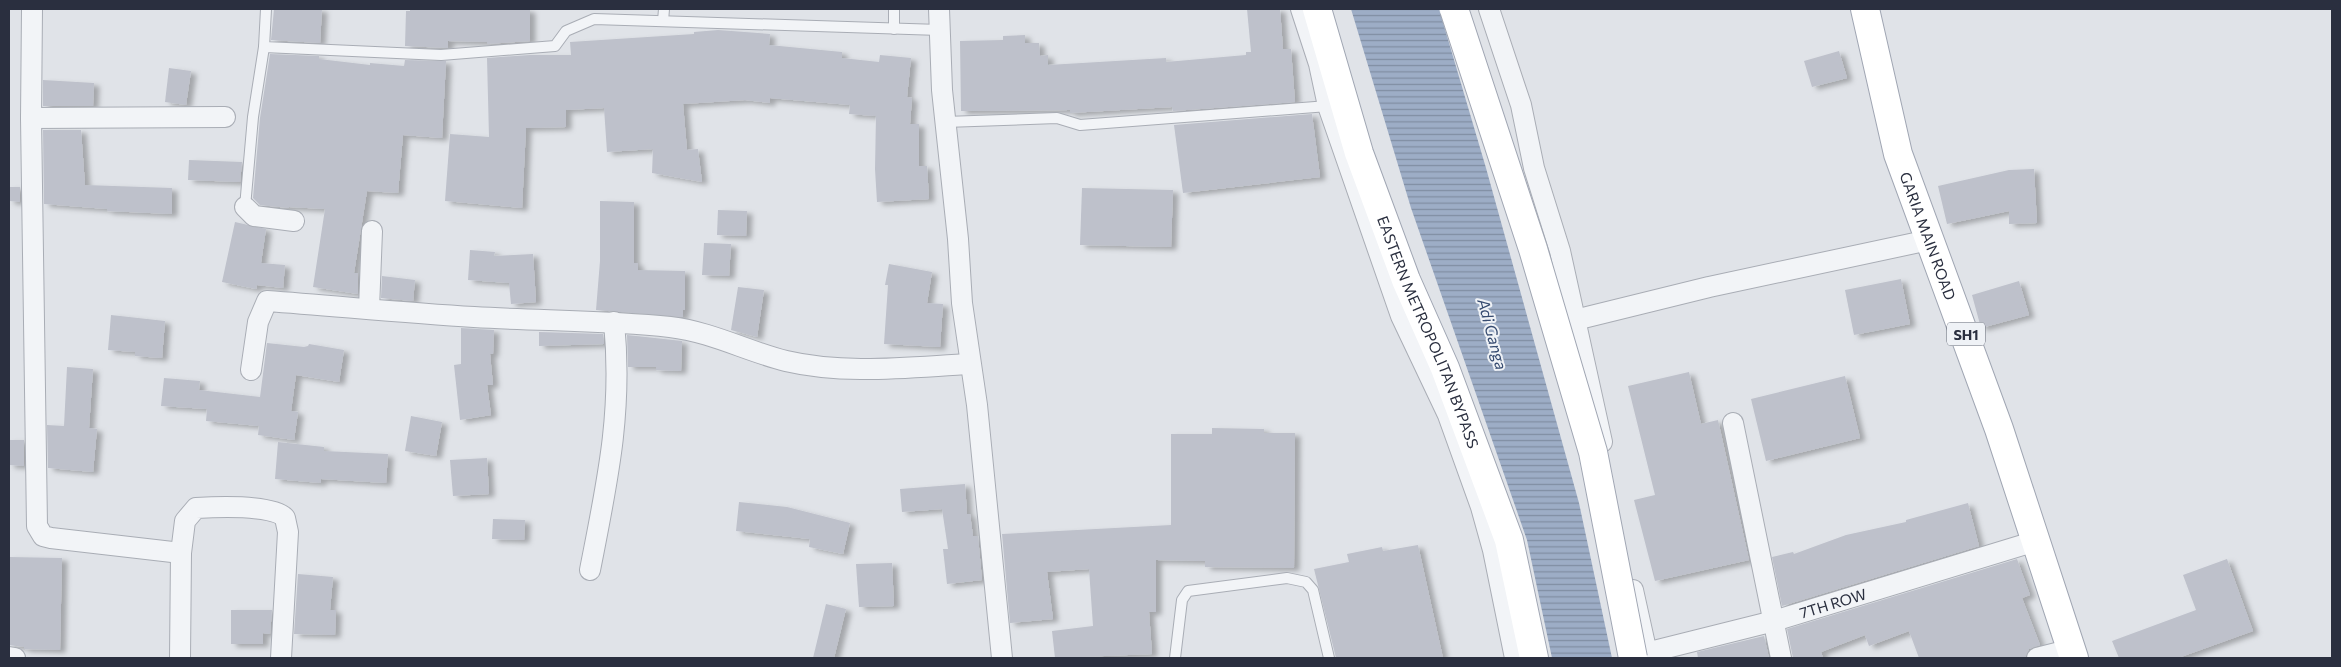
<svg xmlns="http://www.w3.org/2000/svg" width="2341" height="667" viewBox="0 0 2341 667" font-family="Commissioner,sans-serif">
<defs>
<pattern id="water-rules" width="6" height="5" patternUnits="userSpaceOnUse" patternTransform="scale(1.25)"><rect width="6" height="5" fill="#9dadc6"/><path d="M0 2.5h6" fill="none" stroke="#808da2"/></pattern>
<filter id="shadow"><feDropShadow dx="5.5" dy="3" stdDeviation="2.5" flood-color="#0004"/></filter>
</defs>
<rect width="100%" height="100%" fill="#e0e3e8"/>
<polygon fill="url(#water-rules)" points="1351,9 1439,9 1486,168 1579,503 1612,658 1552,658 1527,540 1411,208"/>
<g fill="#bec1cb" filter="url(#shadow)">
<polygon points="274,9 322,9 320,43 271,40"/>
<polygon points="410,9 525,9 530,10 530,41 487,44 487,42 448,41 448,48 405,46 406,11 410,11"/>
<polygon points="1247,9 1280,9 1283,49 1291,49 1295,102 1173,111 1172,107 1070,113 1070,110 961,111 960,41 1003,40 1003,36 1025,35 1025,43 1039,43 1040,56 1048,55 1048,65 1166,58 1166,62 1246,55 1246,52 1251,52"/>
<polygon points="718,30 770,34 769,45 842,52 842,58 879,62 880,55 911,58 907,97 912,98 910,124 919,124 919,166 927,166 929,199 877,202 875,169 876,116 849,114 850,105 770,98 770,103 745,100 683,104 687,150 698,149 702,182 652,173 653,149 607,152 604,108 566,110 566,127 526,128 522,208 445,201 450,134 489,137 487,58 530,55 571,55 570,42 694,34 694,32"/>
<polygon points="1839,51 1847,78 1812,87 1804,61"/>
<polygon points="270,54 319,56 319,59 370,65 370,63 404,66 405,60 446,61 442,138 403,135 398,193 367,191 354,273 358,273 358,294 313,287 325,209 289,207 289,208 260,205 253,198 260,118"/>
<polygon points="169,68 191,71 186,105 165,102"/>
<polygon points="43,80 94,83 93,106 43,106"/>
<polygon points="1312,114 1320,177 1183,193 1174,125"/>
<polygon points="43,130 81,130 85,185 172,188 172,214 107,211 107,209 44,204"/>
<polygon points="189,160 242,162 240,182 188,180"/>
<polygon points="2034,169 2037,223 2009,224 2009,211 1947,224 1938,186 2009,170"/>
<polygon points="9,187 20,187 20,202 9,201"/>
<polygon points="1082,188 1173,190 1171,247 1080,245"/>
<polygon points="600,201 634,202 634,263 638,263 638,270 685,271 685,310 683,310 683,317 596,310 600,261"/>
<polygon points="718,210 747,211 746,236 717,235"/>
<polygon points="235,222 266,229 261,263 285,265 283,288 257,285 256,289 222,282"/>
<polygon points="704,243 731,244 729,276 702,275"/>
<polygon points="470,250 495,252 494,256 533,254 536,302 511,304 509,283 468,280"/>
<polygon points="889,264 932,272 927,303 943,304 940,347 884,344 888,285 885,285"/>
<polygon points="382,276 415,280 413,301 381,298"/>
<polygon points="1901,279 1910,324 1854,335 1845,290"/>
<polygon points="2019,281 2029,315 1981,328 1972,295"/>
<polygon points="738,287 764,290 757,337 731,330"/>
<polygon points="111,315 165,321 162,358 135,356 135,352 108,350"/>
<polygon points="461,328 494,330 493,354 490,354 493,385 487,385 491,415 460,420 454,365 461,364"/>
<polygon points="539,332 603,334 604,344 539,346"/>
<polygon points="627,335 682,341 681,371 656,370 656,367 628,367"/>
<polygon points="267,343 304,347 308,346 309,344 344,350 339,382 296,375 291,411 298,412 294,440 258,435 259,426 206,421 207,409 161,406 164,378 200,381 199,390 260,397"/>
<polygon points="67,367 93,369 89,428 97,429 93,472 48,468 47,425 64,426"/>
<polygon points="1689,372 1701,424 1718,420 1749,560 1655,581 1634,500 1655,495 1628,386"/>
<polygon points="1845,376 1860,438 1766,461 1751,399"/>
<polygon points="411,416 442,422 436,456 405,451"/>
<polygon points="1212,428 1264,429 1264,433 1295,433 1294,568 1205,567 1205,561 1156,560 1156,612 1149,612 1152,654 1055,658 1052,631 1093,626 1089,569 1047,572 1053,619 1010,623 1002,534 1171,525 1171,434 1212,434"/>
<polygon points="9,440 24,440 24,466 9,465"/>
<polygon points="278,442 324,447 324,451 388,454 386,483 321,479 321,483 275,479"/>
<polygon points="487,458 489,494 453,496 450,460"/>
<polygon points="965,484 967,514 970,514 973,536 978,536 982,580 947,584 943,549 948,549 942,509 902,512 900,489"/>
<polygon points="739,502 787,507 850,523 843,554 809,547 810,539 736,531"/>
<polygon points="1968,503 1979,546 1782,606 1772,557 1793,552 1794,554 1846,535 1906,522 1906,520"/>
<polygon points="493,519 525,520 524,540 492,539"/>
<polygon points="1418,545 1443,658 1336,658 1314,569 1349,562 1347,554 1382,547 1383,551"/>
<polygon points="9,557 62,558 60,650 24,649 24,647 9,645"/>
<polygon points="2017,559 2030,595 2022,598 2040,645 2029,649 2025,658 1919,658 1909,631 1869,646 1865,635 1821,652 1823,658 1793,658 1787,629"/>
<polygon points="2227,559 2253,631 2178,658 2119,658 2112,641 2196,610 2183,575"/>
<polygon points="892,563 894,606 859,607 856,564"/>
<polygon points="298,574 333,577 330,610 336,610 335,635 294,634"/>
<polygon points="826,604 846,609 834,658 813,658"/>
<polygon points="231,610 272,610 270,634 263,633 263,644 231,644"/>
<polygon points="1764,636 1769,658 1698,658 1697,652"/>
</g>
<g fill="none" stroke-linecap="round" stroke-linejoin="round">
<defs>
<g id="service">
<polyline points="266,9 264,47 441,55 555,46 566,31 594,19 940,30"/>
<polyline points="894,9 894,29"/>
<polyline points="663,21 664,9"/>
<polyline points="945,122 1057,118 1080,125 1328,106"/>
<polyline points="245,207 253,117 264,47"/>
<polyline points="1175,658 1182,600 1188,591 1287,578 1306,582 1313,590 1329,658"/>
</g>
<g id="minor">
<polyline points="32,9 31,118 37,526 43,536 51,538 181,553"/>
<polyline points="939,9 942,90 958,239 962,303 977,405 1002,658"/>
<polyline points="1301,9 1319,64 1328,106 1401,316 1448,415 1481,507 1493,550 1515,658"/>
<polyline points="1489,9 1521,105 1534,168 1560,251 1602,442"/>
<polyline points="31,118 225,117"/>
<polyline points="245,207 254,216 294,221"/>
<polyline points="369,309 372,231"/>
<polyline points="1575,320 1709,287 1929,240"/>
<path d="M251,370l7,-48 9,-21c69,5 138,12 207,16 66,4 131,3 196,10 42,5 76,24 116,34 59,14 124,6 184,3"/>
<polyline points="1733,423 1781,658"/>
<path d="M590,570c17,-87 33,-158 24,-248"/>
<polyline points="1633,590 1648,658"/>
<path id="s1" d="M1634,656l140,-35 262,-80"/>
<polyline points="9,657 15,658"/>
<path d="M180,658l1,-105 4,-32 11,-13c18,-1 78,-4 89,10l3,14 -7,126"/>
<polyline points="2037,658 2072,649"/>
</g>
<g id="primary">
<path id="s2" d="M1317,9l42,144 47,127 39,88 64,172 25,118"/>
<path id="s3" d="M1865,9l33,145 101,275 75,229"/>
</g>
</defs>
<use href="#service" stroke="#a9adb5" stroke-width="12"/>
<use href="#minor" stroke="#a9adb5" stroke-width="22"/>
<use href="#primary" stroke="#a0a6b3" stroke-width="30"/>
<use href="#service" stroke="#f2f4f7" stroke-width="10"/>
<use href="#minor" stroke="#f2f4f7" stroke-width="20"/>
<use href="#primary" stroke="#fff" stroke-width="28"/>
<defs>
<polyline id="primary-bridge" points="1454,9 1533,249 1593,452 1633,658"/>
</defs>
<use href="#primary-bridge" stroke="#a0a6b3" stroke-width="30" stroke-linecap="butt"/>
<use href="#primary-bridge" stroke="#fff" stroke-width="28"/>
</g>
<g text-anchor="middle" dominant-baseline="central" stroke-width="4" stroke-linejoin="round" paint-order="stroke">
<rect fill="#eff2f6" stroke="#656a76" stroke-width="1" x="1947" y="322.5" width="38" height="23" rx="4"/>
<g font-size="14" font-weight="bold" fill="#2a2f3f">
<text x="1966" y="334">SH1</text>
</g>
<g font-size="15" fill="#2a2f3f" stroke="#eff2f6">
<text stroke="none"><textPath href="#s3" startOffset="236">GARIA MAIN ROAD</textPath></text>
<text stroke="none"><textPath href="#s2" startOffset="342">EASTERN METROPOLITAN BYPASS</textPath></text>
<text stroke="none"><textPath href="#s1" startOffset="206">7TH ROW</textPath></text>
</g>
<g font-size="16" font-style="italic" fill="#364b70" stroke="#eff2f6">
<text transform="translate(1493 334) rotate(75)">Adi Ganga</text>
</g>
</g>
<rect width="2341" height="667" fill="none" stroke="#2a2f3f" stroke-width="20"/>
</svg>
